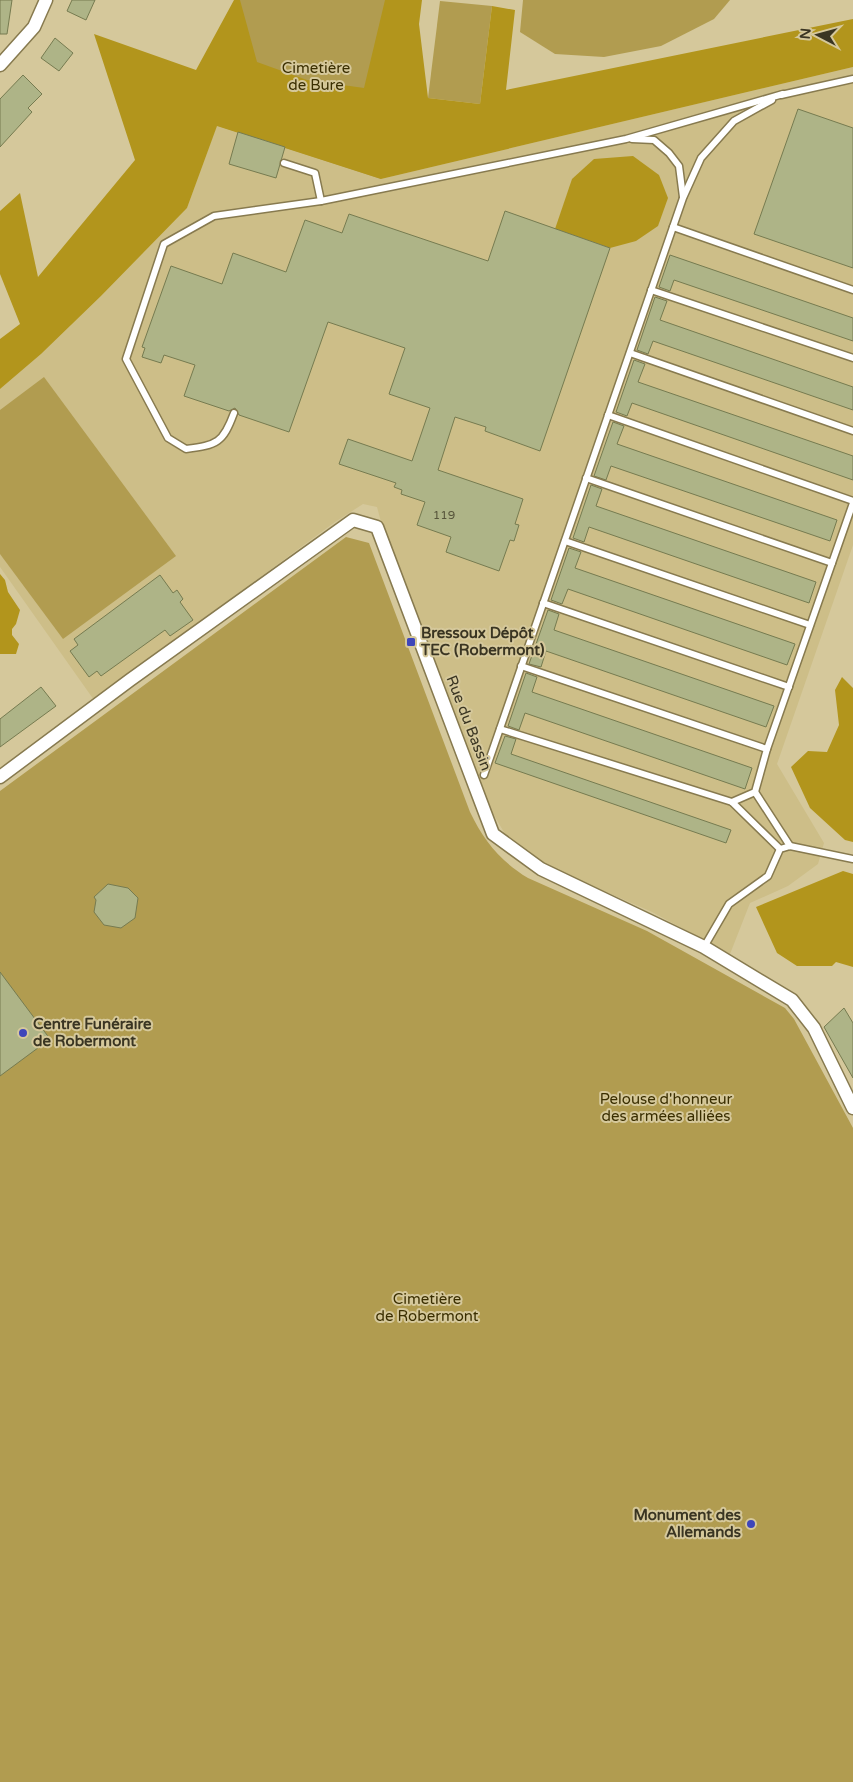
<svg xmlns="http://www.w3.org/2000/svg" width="853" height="1782" viewBox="0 0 853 1782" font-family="'Varela Round',sans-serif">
<rect width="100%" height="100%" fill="#d5c89b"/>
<polygon fill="#cdbe88" points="853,67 853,545 777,764 824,843 818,864 788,886 750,903 730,954 652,912 545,865 516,846 505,834 487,803 383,529 377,507 363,504 335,522 94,700 0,567 0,389 41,354 101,296 187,208 217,125 381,179"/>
<g fill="#b19c50">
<polygon points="236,0 405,0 381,179 200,120"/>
<polygon points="523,0 730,0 714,19 661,46 604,57 555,54 520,32"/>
<polygon points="440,1 492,6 480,104 428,98"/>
<polygon points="44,377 176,556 63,639 0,554 0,410"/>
<path d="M346,537l23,6 101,269c14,29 30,49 58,66l119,53 138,77 9,11 59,109v654h-853v-991z"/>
</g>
<g fill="#b2951c">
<polygon points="234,0 240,0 257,62 307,80 364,88 385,0 422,0 419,24 428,98 480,104 492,6 515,10 506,90 853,19 853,67 381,179 217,126 187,208 101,296 41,354 0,389 0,339 20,324 0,274 0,211 20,193 38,277 135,160 94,34 196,70"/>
<polygon points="633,156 659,175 668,198 658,226 636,241 610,248 555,229 572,179 594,159"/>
<polygon points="0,574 5,580 8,592 20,610 16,624 12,629 12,635 19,644 16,654 0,654"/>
<polygon points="842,677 853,688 853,842 845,840 810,808 791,767 808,751 827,752 839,725 835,690"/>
<polygon points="843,871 853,874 853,967 836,962 832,966 797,966 777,953 756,907"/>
</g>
<g fill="#aeb487" stroke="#767b50">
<polygon points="0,0 12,0 7,34 0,34"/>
<polygon points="72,0 95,0 86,20 67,11"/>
<polygon points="55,38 73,53 59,71 41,58"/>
<polygon points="23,75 42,94 28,108 32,112 0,147 0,99"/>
<polygon points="798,109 853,128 853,268 754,234"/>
<polygon points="238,132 285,147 276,178 229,164"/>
<polygon points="505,211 610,248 540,451 485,431 486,427 455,417 438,470 523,499 515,524 519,525 514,541 510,540 499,571 446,552 451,537 417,525 425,502 401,494 402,490 394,487 396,483 339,464 348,439 412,461 430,408 389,394 405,348 328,322 289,432 239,415 235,408 229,411 184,396 195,365 164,355 161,363 142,357 145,348 142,347 171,266 222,284 233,253 286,272 305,220 342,233 349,214 488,261"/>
<polygon points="670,255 853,318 853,341 674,280 670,291 659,287"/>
<polygon points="655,297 667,301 660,320 853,387 853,410 653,341 648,354 637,350"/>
<polygon points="634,360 645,364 638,382 853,456 853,480 632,403 627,416 616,412"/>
<polygon points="613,422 624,426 617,444 837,520 830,541 611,466 606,480 594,476"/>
<polygon points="591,485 602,489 596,506 816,582 809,603 589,527 584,542 573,538"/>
<polygon points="569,548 581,552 575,568 795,644 787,665 568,589 562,604 551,600"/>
<polygon points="160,575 173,593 177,590 183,599 180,602 193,620 170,636 165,630 101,676 97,671 89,677 70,651 78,645 74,639"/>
<polygon points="548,610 559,614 554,630 774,706 766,727 546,651 541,667 529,664"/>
<polygon points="526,673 537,677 532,692 752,768 745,789 525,713 519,730 508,726"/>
<polygon points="41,687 56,706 0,747 0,719"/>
<polygon points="505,736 516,739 511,754 731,830 726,843 495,763"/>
<polygon points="108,884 128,888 138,898 135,918 121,928 104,925 94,912 96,900 94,897"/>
<polygon points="0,972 50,1039 0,1076"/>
<polygon points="844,1008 853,1023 853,1078 824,1027"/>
</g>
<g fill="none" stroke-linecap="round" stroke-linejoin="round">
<defs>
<g id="service">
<polyline points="781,95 853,79"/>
<polyline points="632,139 654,140 669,153 679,166 683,197"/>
<polyline points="284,163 315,173 321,201"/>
<polyline points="673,227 853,290"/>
<polyline points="651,290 853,358"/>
<polyline points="630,353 853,431"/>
<path d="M234,413c-11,30 -17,32 -48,36l-18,-11 -42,-79 38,-115 50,-28 107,-15 305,-62 157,-45"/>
<polyline points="608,415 853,501"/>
<polyline points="586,478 832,563"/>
<polyline points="565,541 810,625"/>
<polyline points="543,603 789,687"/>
<polyline points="521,666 767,749"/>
<polyline points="500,729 732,802 780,849"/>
<polyline points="484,775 683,198 701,158 734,121 772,100"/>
<polyline points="755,792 790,846"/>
<polyline points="732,802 755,792 767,749 853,503"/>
<polyline points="704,947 729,904 768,876 780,849 790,846 853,859"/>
</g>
<g id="minor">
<polyline points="0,65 34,27 46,0"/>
<polyline points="0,777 130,680 353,520 377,527 493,834 541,869 704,947 792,1000 814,1028 853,1108"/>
</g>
</defs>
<use href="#service" stroke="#877a4f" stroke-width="9"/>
<use href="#minor" stroke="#877a4f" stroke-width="15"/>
<use href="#service" stroke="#fff" stroke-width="6"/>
<use href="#minor" stroke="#fff" stroke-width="12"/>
</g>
<g fill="#3e46ba" stroke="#d5c89b" stroke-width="2">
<rect x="406" y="637" width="10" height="10" rx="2.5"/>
<circle cx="23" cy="1033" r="5"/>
<circle cx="751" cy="1524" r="5"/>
</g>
<g text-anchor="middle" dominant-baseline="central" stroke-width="4" stroke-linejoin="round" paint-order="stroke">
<g font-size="12" fill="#57553b">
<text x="444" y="515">119</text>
</g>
<g font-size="15" fill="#3a2e00" stroke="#d5c89b">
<text x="316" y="68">Cimetière<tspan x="316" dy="17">de Bure</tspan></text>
<text x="666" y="1099">Pelouse d'honneur<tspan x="666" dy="17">des armées alliées</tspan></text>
<text x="427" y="1299">Cimetière<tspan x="427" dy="17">de Robermont</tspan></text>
</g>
<g font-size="15" font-weight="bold" fill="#3a3522" stroke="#d5c89b" text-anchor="start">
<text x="421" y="633">Bressoux Dépôt<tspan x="421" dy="17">TEC (Robermont)</tspan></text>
<text x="33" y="1024">Centre Funéraire<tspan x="33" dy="17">de Robermont</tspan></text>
<text x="741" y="1515" text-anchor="end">Monument des<tspan x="741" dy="17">Allemands</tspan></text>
</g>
<g font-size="15" fill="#3a3522" stroke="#d5c89b">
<text transform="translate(469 723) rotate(69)">Rue du Bassin</text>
</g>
</g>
<g transform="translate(818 35) rotate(276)" stroke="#d5c89b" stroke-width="4" paint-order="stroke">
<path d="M0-4L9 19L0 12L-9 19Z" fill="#3a3522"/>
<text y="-8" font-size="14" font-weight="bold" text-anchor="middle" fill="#3a3522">N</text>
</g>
</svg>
